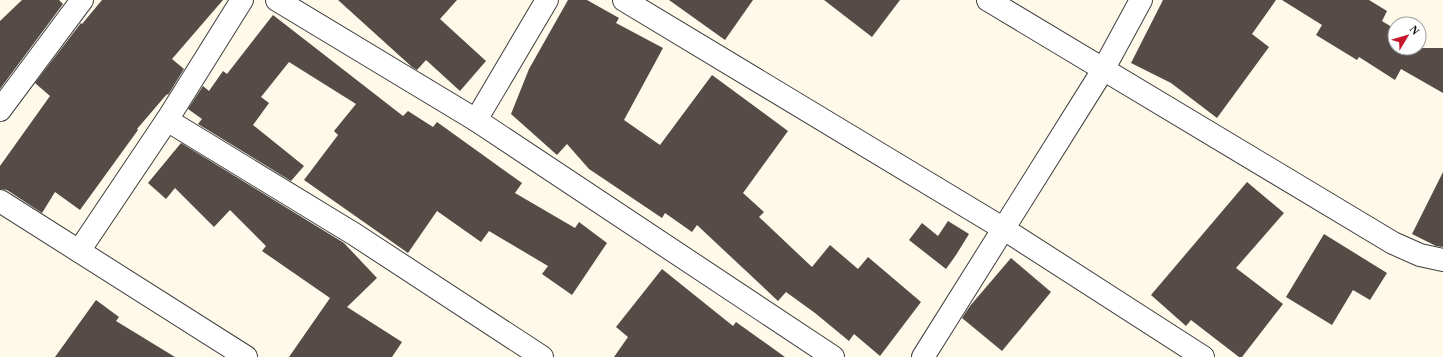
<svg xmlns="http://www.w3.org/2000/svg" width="1443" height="357" viewBox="0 0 1443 357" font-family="Georgia,serif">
<rect width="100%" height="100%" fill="#fff9ea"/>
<g fill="#554b47">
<polygon points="22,0 59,0 63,4 0,89 0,21"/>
<polygon points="102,0 223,0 172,59 184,69 168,95 167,94 137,129 138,130 80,210 55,192 42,213 7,190 0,189 0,166 50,96 35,83 81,23 82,24"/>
<polygon points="338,0 457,0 440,19 486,61 460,91 426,60 417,70 412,67"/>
<polygon points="568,0 587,0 619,18 616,23 663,48 624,120 660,145 712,75 788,131 743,193 764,212 759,217 812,267 830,245 858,269 868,257 921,302 880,356 854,334 849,341 815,313 786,292 778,301 697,225 692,232 665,213 662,218 589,169 567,144 557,155 511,114 529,69"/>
<polygon points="669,0 753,0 725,40"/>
<polygon points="824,0 900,0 872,37"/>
<polygon points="1163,0 1276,0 1252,34 1269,47 1217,118 1171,83 1131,63"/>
<polygon points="1282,0 1369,0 1387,11 1382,21 1395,29 1395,48 1443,48 1443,93 1401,69 1395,80 1359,57 1357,60 1316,35 1322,25"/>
<polygon points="273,15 403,116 408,111 433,127 437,122 522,183 515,193 575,228 579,222 607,243 572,295 542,274 548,266 489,231 481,242 437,211 408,253 304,180 338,135 334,131 356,104 289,62 261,97 269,103 253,125 304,166 291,181 198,124 202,119 188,109 203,86 209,91 223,71 227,74"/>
<polygon points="181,143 344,243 377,278 347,307 402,342 392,357 289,357 330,298 262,251 266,246 230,210 214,227 175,188 166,199 148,183"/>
<polygon points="1443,172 1443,247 1436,246 1412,234"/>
<polygon points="1247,182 1284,213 1236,268 1283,304 1242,357 1239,357 1191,320 1186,326 1151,295"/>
<polygon points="948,221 969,234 956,255 946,269 909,240 922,223 938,236"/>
<polygon points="1324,234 1387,273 1370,300 1353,290 1332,325 1286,297"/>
<polygon points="1011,258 1051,292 1002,351 962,318 970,306"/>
<polygon points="662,269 733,326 736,322 785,357 614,357 628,337 616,327"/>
<polygon points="96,300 119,317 116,321 175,357 55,357"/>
</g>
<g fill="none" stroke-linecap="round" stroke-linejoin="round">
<defs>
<g id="minor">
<polyline points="277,0 476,120 833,357"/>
<polyline points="624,0 1004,229 1203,357"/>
<polyline points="988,0 1393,243 1420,255 1443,260"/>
<polyline points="0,110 82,0"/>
<polyline points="167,120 354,234 542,357"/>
<polyline points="476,120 547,0"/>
<polyline points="0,201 246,357"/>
<polyline points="79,251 167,120 242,0"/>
<polyline points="923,357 1103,70 1141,0"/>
</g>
</defs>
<use href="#minor" stroke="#3e3e3e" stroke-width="24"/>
<use href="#minor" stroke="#fff" stroke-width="22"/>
</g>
<g transform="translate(1407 36) rotate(52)"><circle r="19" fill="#ffffff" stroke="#9d9d9d"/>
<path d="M0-3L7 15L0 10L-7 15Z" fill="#c8172d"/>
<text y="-6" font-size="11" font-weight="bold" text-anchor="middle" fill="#0b0b0b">N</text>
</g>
</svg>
